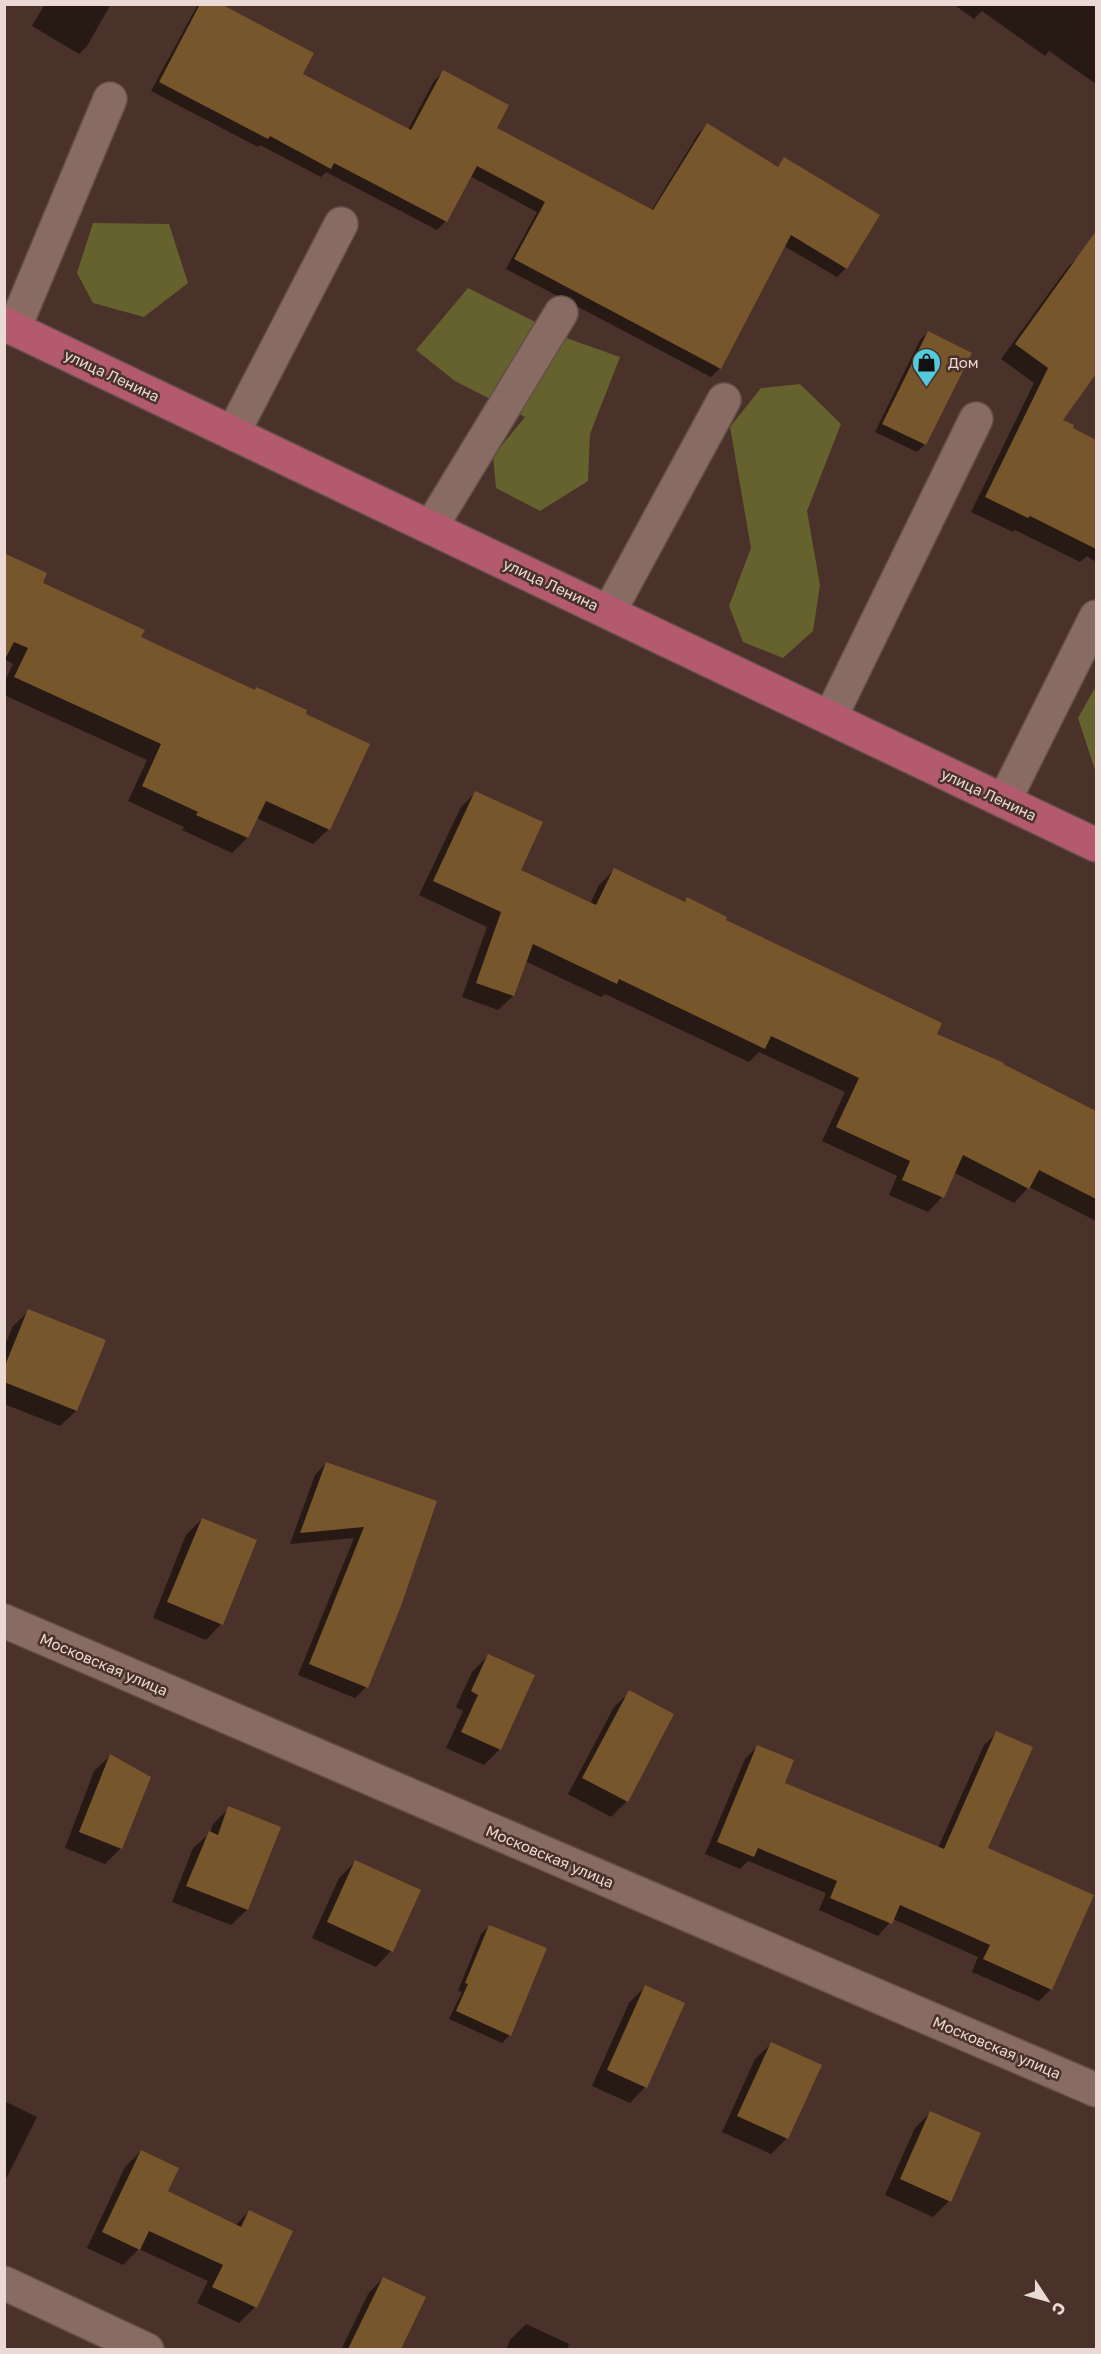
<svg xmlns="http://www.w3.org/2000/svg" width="1101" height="2354" viewBox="0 0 1101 2354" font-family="'Golos Text',sans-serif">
<rect width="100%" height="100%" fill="#4a3129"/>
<g fill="#65622d">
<polygon points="93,223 169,224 188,283 144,317 93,303 77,273"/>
<polygon points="468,288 569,339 620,357 590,434 588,481 540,511 496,488 493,456 525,417 455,381 416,350"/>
<polygon points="800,384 841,424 807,511 820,585 813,631 783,658 743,642 729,606 751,548 730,427 761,388"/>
<polygon points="1096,686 1096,773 1078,718"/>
</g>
<g fill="#0007">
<polygon points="45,4 111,4 87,46 79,54 32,26"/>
<polygon points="198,4 218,4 301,74 408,130 434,81 443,72 495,129 651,211 698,134 707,125 776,168 785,159 846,268 837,277 784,246 720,368 711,377 506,269 537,212 470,176 446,221 437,230 326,172 321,177 260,145 258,147 151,91"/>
<polygon points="953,4 1096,4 1096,84 1049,51 1045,56 982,11 974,19"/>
<polygon points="1083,252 1096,262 1096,371 1061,420 1071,429 1096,442 1096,562 1087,556 1080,562 1015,530 1013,532 971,512 1034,383 1001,359 1068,267"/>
<polygon points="928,332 970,353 924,445 917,452 875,432 920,340"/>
<polygon points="41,583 139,638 329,829 313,844 256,818 247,838 232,853 182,830 184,827 128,801 147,760 4,695 4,683 13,664 4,659"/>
<polygon points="475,793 519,871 590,904 599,885 614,870 683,903 687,899 935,1034 1095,1112 1096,1110 1096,1221 1029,1187 1014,1203 953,1172 942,1197 928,1212 889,1195 897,1176 822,1141 845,1092 759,1052 749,1062 605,994 601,997 525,961 513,996 498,1010 462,997 487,927 419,895 461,807"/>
<polygon points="29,1311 104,1341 76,1411 60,1426 4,1404 4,1347 13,1326"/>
<polygon points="326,1463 435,1502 366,1687 355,1698 298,1675 354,1538 290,1544 315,1475"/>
<polygon points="202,1519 221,1624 206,1640 153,1618 186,1535"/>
<polygon points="488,1656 500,1749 484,1765 446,1748 463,1711 456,1707 472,1672"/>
<polygon points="630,1692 627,1801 611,1817 568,1794 614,1707"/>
<polygon points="997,1733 986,1849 1051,1989 1039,2001 972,1972 978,1957 893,1919 878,1936 819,1910 826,1893 748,1861 740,1869 705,1854 745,1759 757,1747 783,1784 938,1848 984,1745"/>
<polygon points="110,1756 121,1848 105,1864 65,1848 94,1771"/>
<polygon points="229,1808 279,1828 247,1910 231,1925 172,1902 193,1848 210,1833 213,1824"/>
<polygon points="355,1862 391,1951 376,1967 312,1938 339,1878"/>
<polygon points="489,1926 510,2035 502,2043 449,2019 462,1992 458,1991 481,1934"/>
<polygon points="645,1987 645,2087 630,2103 592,2086 629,2003"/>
<polygon points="771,2044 787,2138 771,2154 722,2132 755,2059"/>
<polygon points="4,2101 37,2117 4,2183"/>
<polygon points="931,2112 949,2201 933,2217 885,2195 915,2128"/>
<polygon points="141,2151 166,2192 235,2226 249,2211 291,2232 255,2307 239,2323 197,2303 208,2281 139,2249 123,2265 87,2248 125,2167"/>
<polygon points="383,2278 424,2298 399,2350 341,2350 368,2294"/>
<polygon points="526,2324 569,2344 567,2350 506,2350 510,2340"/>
</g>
<g fill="#77562b">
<polygon points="200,4 221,4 314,53 303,74 411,130 443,70 509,105 497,128 653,210 707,123 778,167 784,157 880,215 847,269 791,235 721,369 514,259 545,202 477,166 447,222 334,163 331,169 270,136 268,139 159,82"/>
<polygon points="1096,231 1096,374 1063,420 1074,425 1073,428 1096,440 1096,549 1030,516 1028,518 985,497 1048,368 1015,344"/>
<polygon points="928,331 972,353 926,445 882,424"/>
<polygon points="4,553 47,573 43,583 145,630 141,637 255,690 256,687 307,710 306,714 370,744 330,830 266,801 248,838 196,815 198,812 142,786 161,744 14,677 28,648 14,642 4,661"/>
<polygon points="475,791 543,822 521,870 596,905 614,868 685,902 687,897 727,917 726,920 942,1023 937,1034 1004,1063 1003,1064 1096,1111 1096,1199 1039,1170 1029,1189 963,1155 944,1198 902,1180 910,1161 836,1127 859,1078 771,1036 765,1049 619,979 617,984 533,944 514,996 476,983 501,912 433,881"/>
<polygon points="28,1309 106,1340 77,1411 4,1382 4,1368"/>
<polygon points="326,1462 437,1501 401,1606 368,1688 309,1664 364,1527 300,1533"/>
<polygon points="202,1518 257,1540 223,1625 167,1602"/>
<polygon points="488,1654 535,1675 501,1750 461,1732 478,1695 471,1691"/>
<polygon points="629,1690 674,1714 628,1802 582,1778"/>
<polygon points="996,1731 1033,1747 988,1848 1094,1895 1052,1990 983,1959 990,1945 900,1905 892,1924 830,1898 837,1881 758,1848 754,1857 717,1842 757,1745 794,1760 785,1783 944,1849"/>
<polygon points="110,1754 151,1777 122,1849 79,1832"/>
<polygon points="228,1806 281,1827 248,1910 186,1886 209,1831 218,1835"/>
<polygon points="355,1860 421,1890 393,1952 327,1922"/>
<polygon points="489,1925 547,1948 511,2036 456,2011 468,1984 465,1983"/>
<polygon points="645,1985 685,2003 647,2088 607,2070"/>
<polygon points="771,2042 822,2065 788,2139 737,2116"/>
<polygon points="930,2111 981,2133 951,2202 900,2179"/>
<polygon points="141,2150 179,2168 168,2191 241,2227 249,2210 293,2231 257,2308 212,2287 223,2265 149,2231 140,2250 102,2232"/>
<polygon points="383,2277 426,2297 401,2349 348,2349"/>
</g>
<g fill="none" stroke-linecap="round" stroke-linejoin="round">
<defs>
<g id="minor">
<polyline points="14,329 110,99"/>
<polyline points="233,433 341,224"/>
<polyline points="431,527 561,313"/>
<polyline points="609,612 724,400"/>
<polyline points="830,718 976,419"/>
<polyline points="1004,801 1096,617"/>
<polyline points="4,1621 1096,2090"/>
<polyline points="4,2283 147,2350"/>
</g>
<polyline id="major" points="4,324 1096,845"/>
</defs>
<use href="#minor" stroke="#634e48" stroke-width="36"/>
<use href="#major" stroke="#634e48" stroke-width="36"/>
<use href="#minor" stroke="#886b62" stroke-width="33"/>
<use href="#major" stroke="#b45a6f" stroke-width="33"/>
</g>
<defs>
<symbol id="shop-pin" viewBox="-11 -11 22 30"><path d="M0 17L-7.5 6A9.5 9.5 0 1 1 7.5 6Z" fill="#53cbdc" stroke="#4a3129"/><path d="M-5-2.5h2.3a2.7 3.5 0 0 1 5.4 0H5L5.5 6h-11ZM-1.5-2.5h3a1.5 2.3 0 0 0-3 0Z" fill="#111"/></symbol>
</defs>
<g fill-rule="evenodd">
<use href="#shop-pin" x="910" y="346" width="33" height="45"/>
</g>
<g text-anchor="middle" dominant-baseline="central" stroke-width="5" stroke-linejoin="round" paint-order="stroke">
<g font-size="15" fill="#ead9d4" stroke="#4a3129" text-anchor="start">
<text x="948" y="362">Дом</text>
</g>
<g font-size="15" fill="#ead9d4" stroke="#4a3129">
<text transform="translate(112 375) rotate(25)">улица Ленина</text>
<text transform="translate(551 584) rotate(25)">улица Ленина</text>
<text transform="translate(989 794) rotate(25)">улица Ленина</text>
<text transform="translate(104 1664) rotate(23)">Московская улица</text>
<text transform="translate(550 1856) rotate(23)">Московская улица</text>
<text transform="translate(997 2047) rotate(23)">Московская улица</text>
</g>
</g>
<rect width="1101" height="2354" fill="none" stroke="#ead9d4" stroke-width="12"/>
<g transform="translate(1047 2300) rotate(126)" stroke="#4a3129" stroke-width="4.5" paint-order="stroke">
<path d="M0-4.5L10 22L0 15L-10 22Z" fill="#ead9d4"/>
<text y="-9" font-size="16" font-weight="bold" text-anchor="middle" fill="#ead9d4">С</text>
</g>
</svg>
